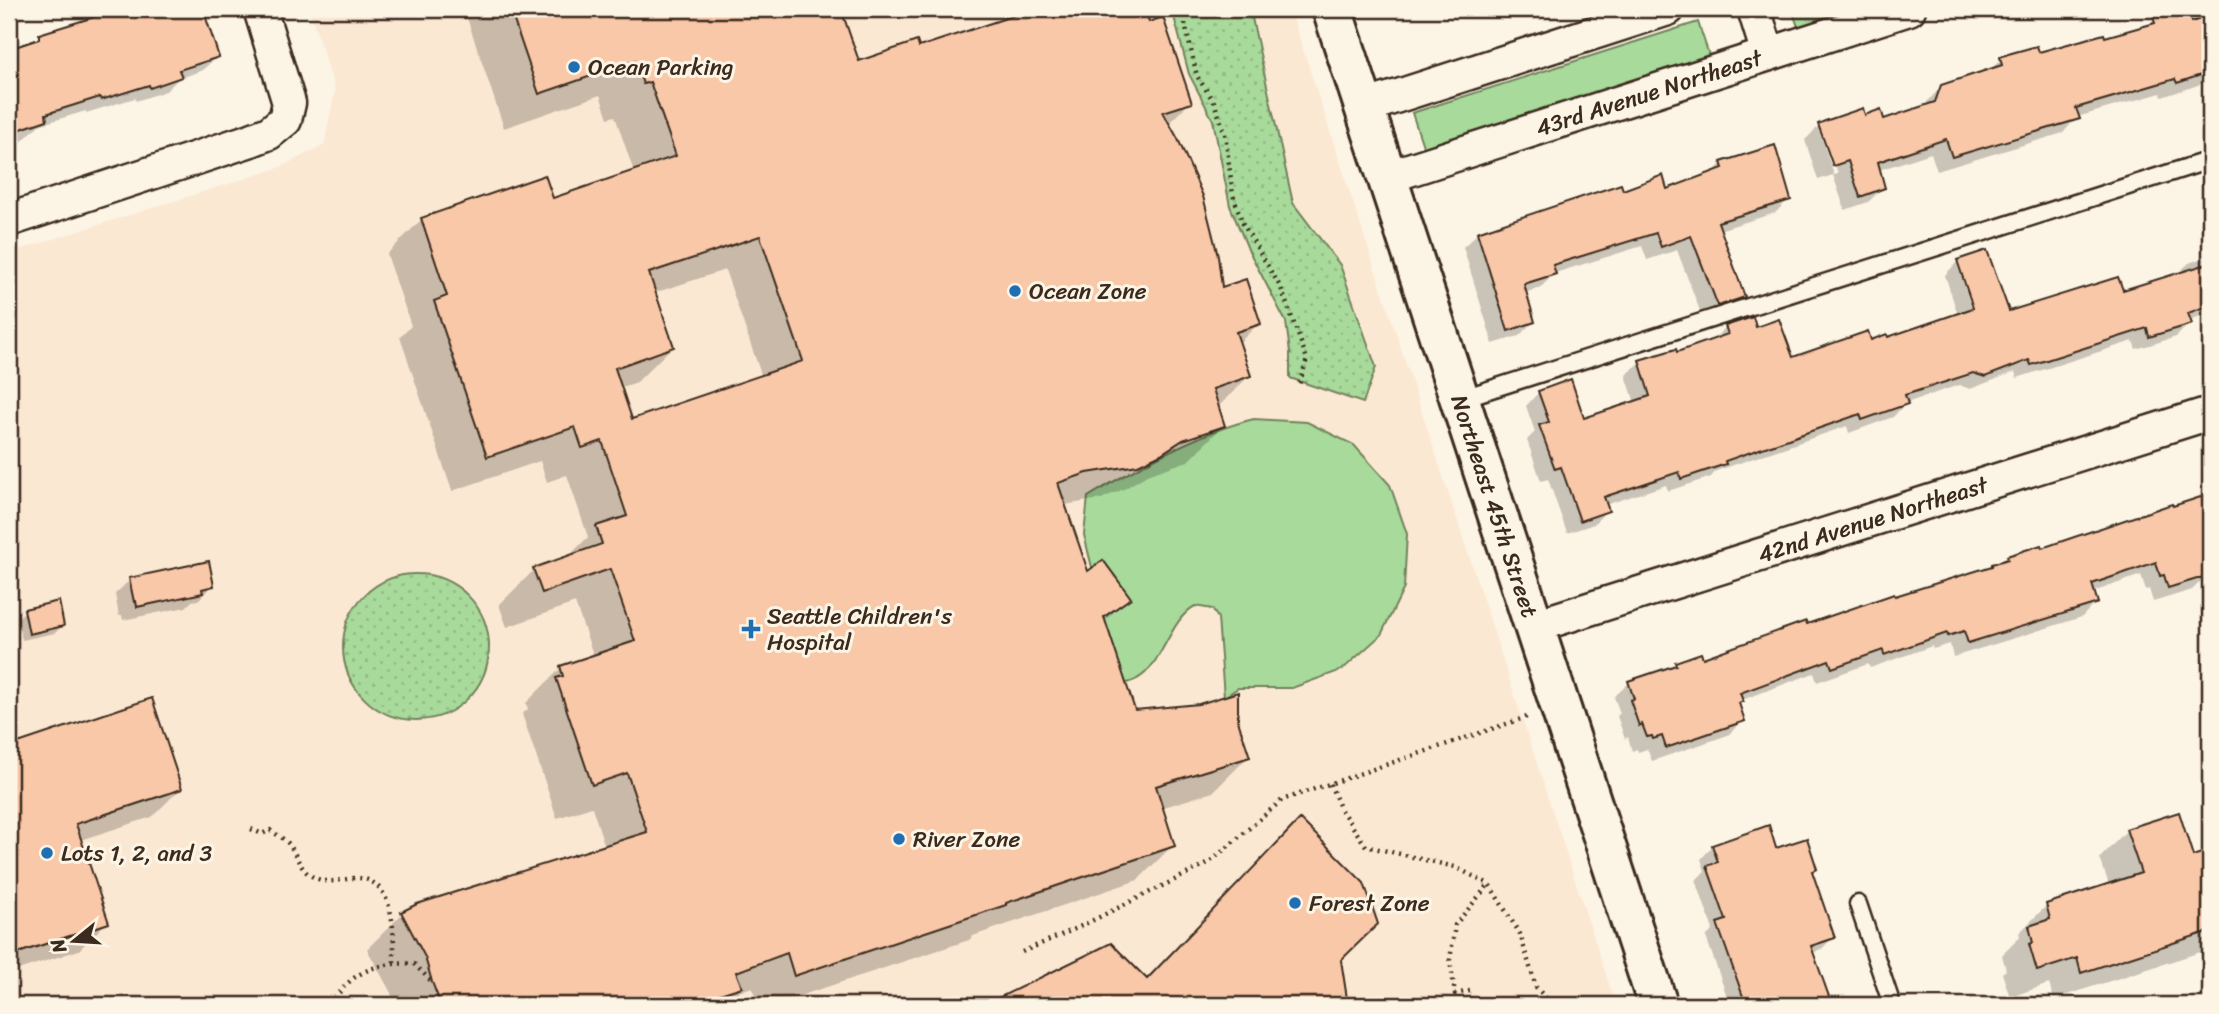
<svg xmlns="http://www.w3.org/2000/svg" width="2219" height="1014" viewBox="0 0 2219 1014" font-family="Sriracha,sans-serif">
<defs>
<pattern id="garden-dots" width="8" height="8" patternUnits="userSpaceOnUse" patternTransform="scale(1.75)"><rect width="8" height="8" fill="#a8da9b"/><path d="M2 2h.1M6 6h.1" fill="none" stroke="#92bb85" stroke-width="1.8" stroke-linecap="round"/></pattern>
</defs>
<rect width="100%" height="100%" fill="#fcf5e5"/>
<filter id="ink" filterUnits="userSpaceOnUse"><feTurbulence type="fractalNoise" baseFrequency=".0143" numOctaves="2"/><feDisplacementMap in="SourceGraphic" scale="14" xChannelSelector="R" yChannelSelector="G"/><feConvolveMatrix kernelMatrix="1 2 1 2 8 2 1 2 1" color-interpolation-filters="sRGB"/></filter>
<g filter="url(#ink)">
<polygon fill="#fbe8d3" points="309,9 1290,9 1616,1005 9,1005 9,253 278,168 324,145 335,90"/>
<g fill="#a8da9b" stroke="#72825c" stroke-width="2">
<polygon points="1792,9 1855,9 1798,27"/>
<polygon points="1698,22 1710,58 1424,149 1412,113"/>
<path d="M1254,419l53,3 47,23 36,40 17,49 -3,54 -23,47 -39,35 -50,18h-54l-14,9 -6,-79 -6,-9 -17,-3c-26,14 -32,59 -58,73 -5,3 -11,4 -16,6l-37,-150 4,-38c49,-30 111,-65 166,-78z"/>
</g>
<g fill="url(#garden-dots)" stroke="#72825c" stroke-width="2">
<polygon points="1172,9 1250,9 1293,203 1340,265 1376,367 1363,403 1290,378 1290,352 1286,322 1248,249 1230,206 1213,120 1189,74"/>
<circle cx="416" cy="647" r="73"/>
</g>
<g fill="#0003" fill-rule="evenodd">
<polygon points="112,9 165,9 171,28 217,56 203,70 178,79 166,91 136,101 135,98 86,113 86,111 39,125 16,147 9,150 9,51 33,42 40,35 113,13"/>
<path d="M464,9h392l-15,5 17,49 60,-14 121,-40h104l5,15 42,78 -22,22 52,165 39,34 -21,21 11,32 -32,32 6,18 -35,35 -41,14 -23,14 -23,10 -37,6 23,69 41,23 -24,25 30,90 102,9 12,36 -35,35 -52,16 12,37 -35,35 -165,56 -4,4 -197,65h-14l-6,-18 -19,7 -11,11h-328l-3,-12 -24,-44 35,-35 203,-67 -13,-40 -35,11 -35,-104 6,-5 -2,-6 35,-35 33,-11 -19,-54 -68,24 -8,-22 35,-35 33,-12 21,-21 -21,-62 -20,7 -7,-21 -88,30 -52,-154 11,-11 -24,-72 35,-35 130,-19 82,-28 -19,-56 -7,2 -8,-23 -96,33zM725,270l37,107 -131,45 -11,-34 17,-6 35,-35 -18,-54z"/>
<path d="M2173,9h37v72l-48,16 -1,-4 -84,24 -14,16 -126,38 -6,-18 -52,17 4,18 -15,14 -23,8 -12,-35 -15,5 -13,-40 14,-14 45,-9 19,4 42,-14 2,-5 15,-16 47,-15 12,-12 37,-5 66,-15 41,-11 16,-15zM1819,131h4l15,43 -4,1z"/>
<polygon points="1722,163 1789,199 1775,213 1719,230 1743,297 1729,311 1703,319 1677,250 1647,260 1642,246 1555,273 1540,288 1524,293 1533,322 1519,336 1493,344 1463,247 1478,233 1622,192 1666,191 1710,175"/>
<path d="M2210,255v58l-21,7 1,3 -14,14 -40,12 -3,-8 -116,37 -2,-6 -45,17 -11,-4 -53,18 -13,14 -44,16 -2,-7 -131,45 -5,6 -43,14 -2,-6 -61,20 2,5 -13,14 -27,9 -19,-54 -7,2 -14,-41 8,-8 -9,-26 13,-14 44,28 52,-17 -9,-28 14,-13 35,-11 1,3 36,-13 14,-14 29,2 37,30 95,-20 71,-24 -13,-40 13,-14 49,52 114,-20 55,-18 13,-12zM1958,266h3l16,50 -3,1z"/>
<polygon points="2210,495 2210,570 2206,572 2207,575 2192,590 2153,602 2149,589 2146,590 2141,575 2093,592 2096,602 2082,617 1953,657 1950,644 1933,649 1932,646 1870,668 1868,664 1817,682 1814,673 1742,700 1738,704 1743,720 1728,735 1652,761 1647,749 1638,752 1637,749 1632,751 1628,737 1625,739 1617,716 1620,713 1614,697 1629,683 1671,668 1676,663 1702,660 1990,568 2008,558 2041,550"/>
<polygon points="130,580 212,586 198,600 192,601 186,607 123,620 122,615 119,616 115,594"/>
<polygon points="25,611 62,626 55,633 22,640 18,618"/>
<polygon points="150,701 180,789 152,817 80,840 107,922 79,950 9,973 9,747"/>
<polygon points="2127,830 2192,858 2210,852 2210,949 2054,999 2049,984 2010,997 2002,973 2006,970 2002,955 2020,937 2019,933 2047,905 2109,885 2100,858"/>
<polygon points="1713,846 1775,850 1815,869 1811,873 1833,937 1821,950 1812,953 1830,1005 1730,1005 1706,937 1713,930 1696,880 1705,871 1701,859"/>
<polygon points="1339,960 1346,1005 1003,1005 1016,991 1146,981"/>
</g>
<g fill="#f9c8a9" stroke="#3b2a1e" stroke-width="2" fill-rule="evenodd">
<polygon points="120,9 203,9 219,57 179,70 182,77 150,88 149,85 101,100 100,97 46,114 47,120 9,133 9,49 39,39 39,34"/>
<path d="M510,9h331l18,52 58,-20 2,6 114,-38h112l4,13 14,-5 29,86 -29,9 15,27 25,57 15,60 4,31 24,-8 15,45 -25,8 15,44 -38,13 12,37 -42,14 -22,14 -23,11 -51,8 -29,10 30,88 15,-11 28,38 -27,19 31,93 64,-6 39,-12v29l12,36 -94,29 19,60 -169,57v2l-212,71 -7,-23 -51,19 6,15 -57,18h-244l-9,-23 -7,-25 -24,-45 16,-8 230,-72 -20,-59 -35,12 -36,-107 7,-2 -3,-10 75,-25 -25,-72 -68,24 -9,-25 69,-24 -6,-18 31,-10 -25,-75 -20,7 -7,-21 -88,30 -53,-156 13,-5 -26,-78 124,-43 8,23 123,-42 -26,-74 -7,2 -8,-23 -96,33zM760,236l43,125 -171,58 -17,-51 59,-21 -25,-74z"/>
<polygon points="2160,9 2188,9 2192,22 2203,18 2210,37 2210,72 2177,83 2175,79 2076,108 2080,119 1952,157 1946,139 1878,162 1885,188 1860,197 1848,161 1833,166 1818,124 1825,121 1863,108 1865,115 1881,109 1884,119 1935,102 1941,85 2002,65 2000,57 2008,54 2037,46 2039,52 2104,34 2105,37 2155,23 2153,17 2161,14"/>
<polygon points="1775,145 1791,200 1718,222 1745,297 1718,306 1691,236 1661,247 1656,233 1553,265 1556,274 1524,284 1535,322 1508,331 1477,232 1621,184 1623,190 1663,175 1667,189 1723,168 1721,162"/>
<polygon points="1987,250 2009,311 2118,277 2123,290 2210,263 2210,305 2188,313 2192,324 2149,337 2147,328 2031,365 2029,360 1985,377 1973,373 1905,395 1908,404 1862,420 1860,414 1725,461 1726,464 1681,479 1679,472 1604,497 1609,511 1580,521 1561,467 1555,469 1539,425 1549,422 1538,391 1571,379 1584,418 1650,396 1639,360 1676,349 1677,352 1728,334 1725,326 1753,317 1756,327 1779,319 1793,357 1868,331 1871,340 1887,334 1888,337 1973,308 1957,260"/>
<polygon points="2210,494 2210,575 2168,588 2164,575 2160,576 2156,562 2092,584 2098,603 1968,643 1964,631 1948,636 1947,633 1884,655 1883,650 1832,668 1829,660 1740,693 1743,701 1739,703 1745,721 1666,748 1662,736 1653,739 1652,736 1647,737 1642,724 1639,726 1630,700 1634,699 1628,681 1676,665 1675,662 1701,653 1703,658 1806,621 1807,624 1894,594 1895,596 1992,566 1992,564 2008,559 2007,556 2041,545 2042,548 2172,504 2173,506"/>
<polygon points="209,561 214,586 202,589 203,593 137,607 136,601 134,602 129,578"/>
<polygon points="59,601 64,626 29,634 24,609"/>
<polygon points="152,698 182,789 76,824 109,923 9,956 9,746"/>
<polygon points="2179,812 2193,856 2210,850 2210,931 2081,973 2077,958 2037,971 2029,944 2033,943 2029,926 2050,919 2046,904 2141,873 2126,829"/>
<polygon points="1300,819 1364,883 1378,924 1341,960 1348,1005 984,1005 1111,943 1147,979"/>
<polygon points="1769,825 1776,848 1807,838 1817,869 1812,871 1835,938 1811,946 1832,1005 1746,1005 1717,923 1726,920 1707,866 1718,862 1712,845"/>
</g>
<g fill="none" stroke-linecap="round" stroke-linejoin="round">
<defs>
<g id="service">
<polyline points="1460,399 2210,160"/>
<polyline points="1858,904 1892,1005"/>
</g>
<g id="minor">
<polyline points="1754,9 1768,54"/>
<polyline points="1364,107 1668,9"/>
<path id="s1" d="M1387,177l522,-168"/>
<polyline points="9,220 251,140 269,133 285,120 289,103 260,9"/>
<path id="s2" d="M1535,626l675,-213"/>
</g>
<g id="tertiary">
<path id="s3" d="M1332,9l326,996"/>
</g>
</defs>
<use href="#service" stroke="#3b2a1e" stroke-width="21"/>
<use href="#minor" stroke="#3b2a1e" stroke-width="37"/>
<use href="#tertiary" stroke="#3b2a1e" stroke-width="44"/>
<g stroke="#3b2a1e" stroke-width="4.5" stroke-dasharray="2 5" stroke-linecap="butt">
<polyline points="1185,9 1185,24 1197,76 1214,102 1225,133 1233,195 1243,224 1281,288 1307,359 1298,388"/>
<polyline points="1330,784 1341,810 1366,846 1455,867 1489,884 1520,934 1536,987 1552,1005"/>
<path d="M251,829l11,5 8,-4c7,5 17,10 21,17 8,13 10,26 27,32 13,5 24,0 37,-1 41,-1 39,57 39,84"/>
<polyline points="1022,952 1077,928 1209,863 1282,800 1527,717"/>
<polyline points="1470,991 1455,994 1450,960 1455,925 1489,884"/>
<path d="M332,1005c16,-33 47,-44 82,-41l18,18"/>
</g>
<use href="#service" stroke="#fcf5e5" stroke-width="16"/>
<use href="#minor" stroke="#fcf5e5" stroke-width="32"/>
<use href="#tertiary" stroke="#fcf5e5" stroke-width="38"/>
</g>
</g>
<g fill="#1f6fb2" stroke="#fcf5e5" stroke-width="2.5">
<circle cx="574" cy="67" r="7"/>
<circle cx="1015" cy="291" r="7"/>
<path d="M747.5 618.5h7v7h7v7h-7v7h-7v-7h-7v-7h7z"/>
<circle cx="899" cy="839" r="7"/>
<circle cx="47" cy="853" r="7"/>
<circle cx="1295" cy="903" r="7"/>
</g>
<g text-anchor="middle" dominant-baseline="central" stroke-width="6" stroke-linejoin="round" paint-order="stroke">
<g font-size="23" fill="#3b2a1e" stroke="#fcf5e5" text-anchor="start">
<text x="588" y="67">Ocean Parking</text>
<text x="1029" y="291">Ocean Zone</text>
<text x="767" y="616">Seattle Children's<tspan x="767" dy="26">Hospital</tspan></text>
<text x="913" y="839">River Zone</text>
<text x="61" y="853">Lots 1, 2, and 3</text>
<text x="1309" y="903">Forest Zone</text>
</g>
<g font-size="23" fill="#3b2a1e" stroke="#fcf5e5">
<text stroke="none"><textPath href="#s1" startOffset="275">43rd Avenue Northeast</textPath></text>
<text stroke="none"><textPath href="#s3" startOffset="523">Northeast 45th Street</textPath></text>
<text stroke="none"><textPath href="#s2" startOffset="354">42nd Avenue Northeast</textPath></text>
</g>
</g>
<rect width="2219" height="1014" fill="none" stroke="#fcf5e5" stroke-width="35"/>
<rect x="18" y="18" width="2184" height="979" fill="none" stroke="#3b2a1e" stroke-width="2.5" filter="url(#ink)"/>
<g transform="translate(74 941) rotate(252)" stroke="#fcf5e5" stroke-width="5" paint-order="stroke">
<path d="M0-5L12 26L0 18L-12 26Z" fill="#3b2a1e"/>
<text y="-10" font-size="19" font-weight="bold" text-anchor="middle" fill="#3b2a1e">N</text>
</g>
</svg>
